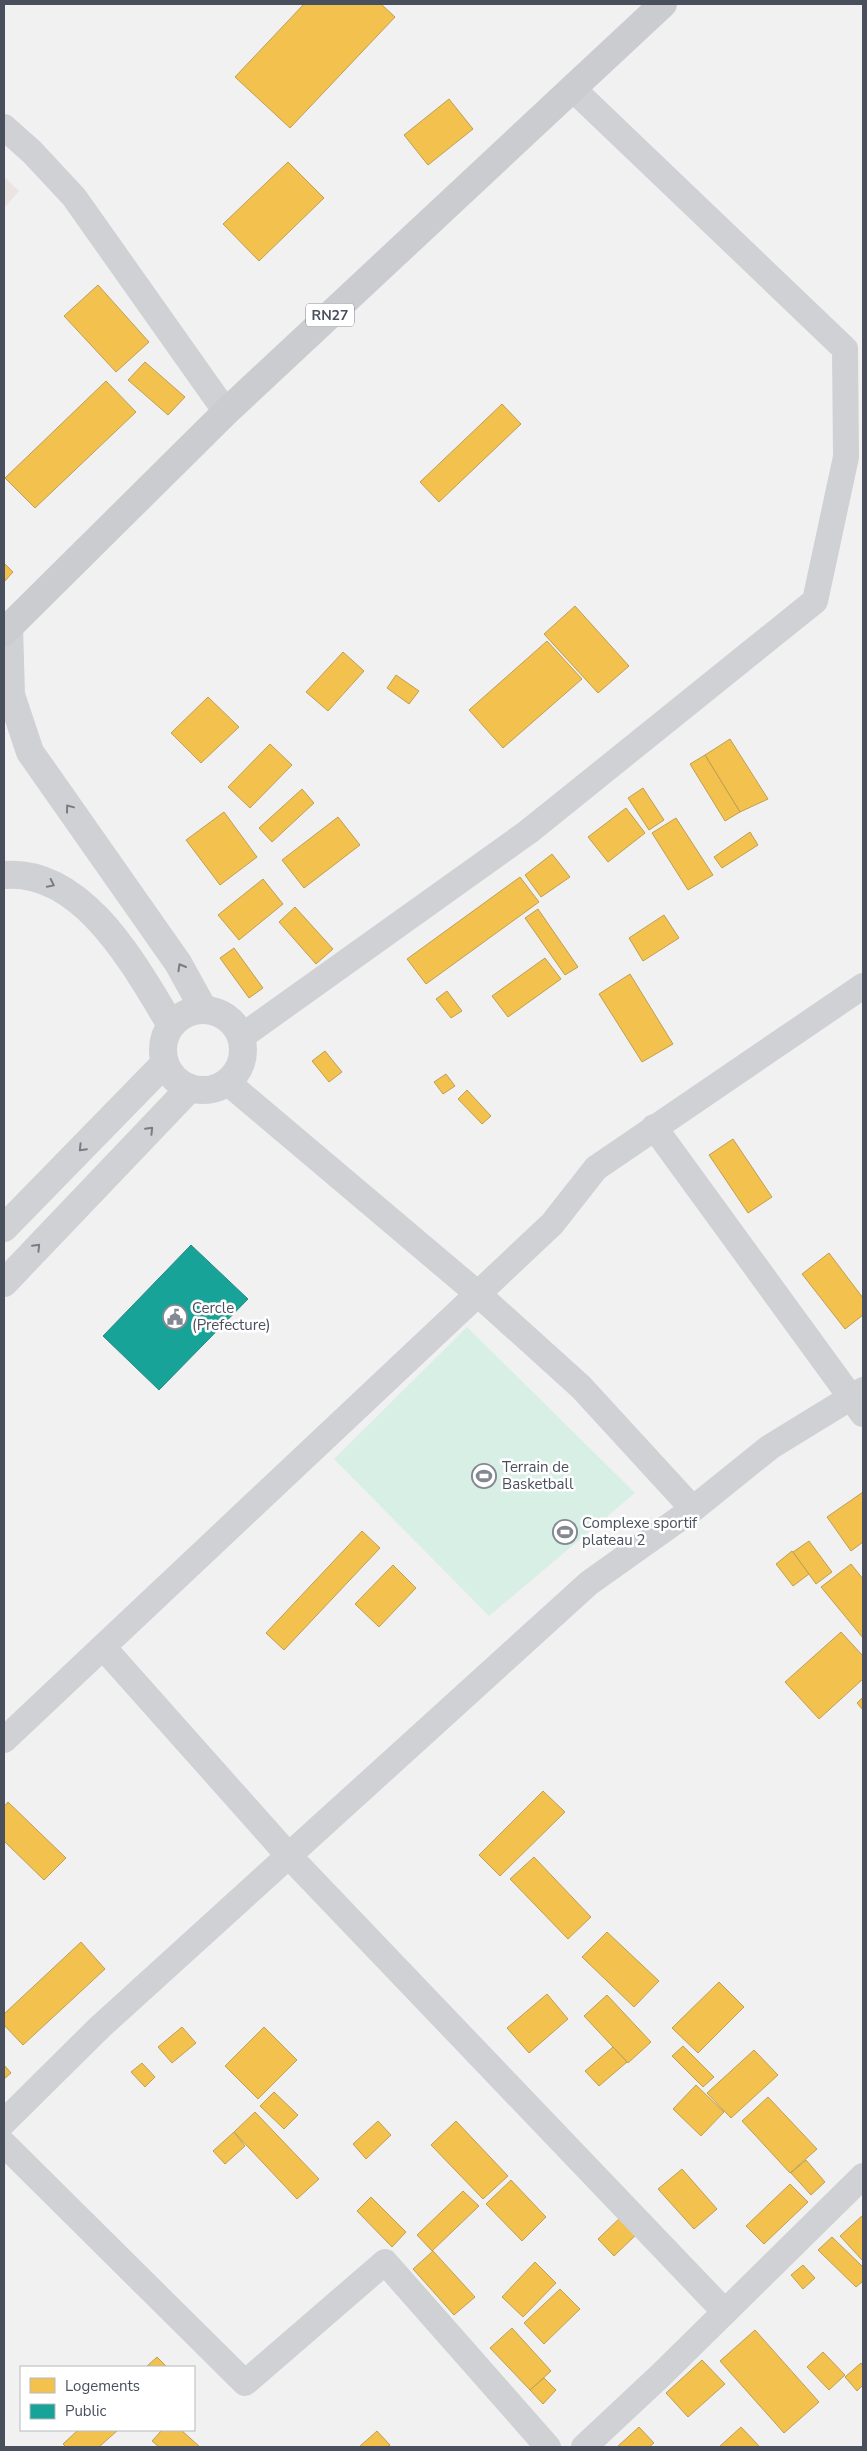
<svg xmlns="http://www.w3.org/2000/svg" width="867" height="2451" viewBox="0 0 867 2451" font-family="'Nunito Sans',sans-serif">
<rect width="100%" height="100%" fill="#f1f1f1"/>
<polygon fill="#ece4e1" points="4,177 19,191 4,208"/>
<polygon fill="#d7efe5" points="467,1327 635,1493 489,1616 334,1459"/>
<g fill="#f2c14e" stroke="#bf9f52">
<polygon points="304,4 381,4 395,17 290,128 235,77"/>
<polygon points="449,99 473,129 428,165 404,135"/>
<polygon points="288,162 324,198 259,261 223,224"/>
<polygon points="98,285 149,342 116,372 64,316"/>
<polygon points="145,362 185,397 168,415 128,380"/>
<polygon points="106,381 136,412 35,508 5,478"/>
<polygon points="502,404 521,424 439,502 420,482"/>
<polygon points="4,563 13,572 4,582"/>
<polygon points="575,606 629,666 598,693 544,634"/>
<polygon points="547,641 582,679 503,748 469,710"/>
<polygon points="343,652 364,671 328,711 306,692"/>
<polygon points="396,675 419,691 409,704 387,688"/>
<polygon points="208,697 239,727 201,763 171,733"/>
<polygon points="730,739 768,799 740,812 705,755"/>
<polygon points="270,744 292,765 250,808 228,787"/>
<polygon points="705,755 740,812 725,821 690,764"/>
<polygon points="643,788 664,820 649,830 628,798"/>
<polygon points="302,789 314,803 272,842 259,828"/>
<polygon points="626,808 645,833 608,862 588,837"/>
<polygon points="224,812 257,857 220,885 186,840"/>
<polygon points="338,817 360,845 304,888 282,860"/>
<polygon points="676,818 713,875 688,890 652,833"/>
<polygon points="750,832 758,845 722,868 714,857"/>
<polygon points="552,854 570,877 541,897 525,875"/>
<polygon points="520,877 539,902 426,984 407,959"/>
<polygon points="263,879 283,904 239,940 218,915"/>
<polygon points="295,907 333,949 316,964 279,922"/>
<polygon points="538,909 578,967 565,975 525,918"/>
<polygon points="664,915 679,938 643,961 629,938"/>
<polygon points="234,948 263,988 249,998 220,958"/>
<polygon points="545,958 561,979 508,1017 492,996"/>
<polygon points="630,974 673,1044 642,1062 599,994"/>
<polygon points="447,991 462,1011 451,1018 436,999"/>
<polygon points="325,1051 342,1072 329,1082 312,1061"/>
<polygon points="446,1074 455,1086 443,1094 434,1082"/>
<polygon points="467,1090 491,1116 482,1124 458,1099"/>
<polygon points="733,1139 772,1197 748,1213 709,1155"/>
<polygon points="829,1253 863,1298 863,1315 845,1329 802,1274"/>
<polygon points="863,1492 863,1542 851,1551 827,1517"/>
<polygon points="362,1531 380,1548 284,1650 266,1633"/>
<polygon points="809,1541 832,1572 816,1584 793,1552"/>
<polygon points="792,1551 809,1574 793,1586 776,1564"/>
<polygon points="851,1564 863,1579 863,1638 821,1587"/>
<polygon points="393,1565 416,1588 379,1627 355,1604"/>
<polygon points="841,1632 863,1656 863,1679 819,1719 785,1682"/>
<polygon points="863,1697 863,1710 857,1703"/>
<polygon points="543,1791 565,1812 500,1876 479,1855"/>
<polygon points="8,1802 66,1858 44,1880 4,1841 4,1807"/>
<polygon points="534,1857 591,1917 568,1939 510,1879"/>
<polygon points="607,1932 659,1981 634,2007 582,1957"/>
<polygon points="81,1942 105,1969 23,2045 4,2025 4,2014"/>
<polygon points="719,1982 744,2007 698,2053 672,2028"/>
<polygon points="547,1994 568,2019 529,2053 507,2028"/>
<polygon points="607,1995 651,2042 628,2063 584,2016"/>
<polygon points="182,2027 196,2043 172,2063 158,2047"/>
<polygon points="264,2027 297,2060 258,2099 225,2066"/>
<polygon points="683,2046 714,2077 703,2087 672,2056"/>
<polygon points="613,2047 627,2062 599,2086 585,2071"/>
<polygon points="754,2050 778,2075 731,2118 707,2093"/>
<polygon points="142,2063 155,2077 145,2087 131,2072"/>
<polygon points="4,2065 11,2073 4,2079"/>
<polygon points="696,2085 724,2112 701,2136 673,2109"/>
<polygon points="274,2092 298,2115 284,2129 260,2106"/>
<polygon points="768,2097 817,2149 790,2173 742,2121"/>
<polygon points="255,2112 319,2179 297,2199 234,2132"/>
<polygon points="378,2121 391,2135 366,2159 353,2144"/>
<polygon points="456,2121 508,2176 483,2199 431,2145"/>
<polygon points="234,2132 245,2146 225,2164 213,2151"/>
<polygon points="806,2160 825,2182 811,2195 791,2173"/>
<polygon points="682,2169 717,2209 694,2229 658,2189"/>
<polygon points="511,2180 546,2217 522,2241 486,2204"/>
<polygon points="790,2184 808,2202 764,2244 746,2226"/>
<polygon points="463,2191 479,2206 432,2251 417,2235"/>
<polygon points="371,2197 406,2232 392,2247 357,2211"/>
<polygon points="624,2214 640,2231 614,2256 598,2239"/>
<polygon points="863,2215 863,2261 840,2236"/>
<polygon points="832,2237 863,2267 863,2281 856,2287 818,2250"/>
<polygon points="433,2251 475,2297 454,2315 413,2269"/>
<polygon points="535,2262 556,2283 523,2317 502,2297"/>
<polygon points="803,2265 815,2278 803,2289 791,2275"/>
<polygon points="560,2289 580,2309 544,2344 524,2323"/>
<polygon points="512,2328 551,2371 530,2390 490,2348"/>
<polygon points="755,2330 819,2402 784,2433 720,2361"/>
<polygon points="823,2352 845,2375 829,2390 807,2367"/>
<polygon points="157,2357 167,2367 146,2367"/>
<polygon points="702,2360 725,2384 688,2417 666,2393"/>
<polygon points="861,2363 863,2366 863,2385 857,2391 845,2377"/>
<polygon points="544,2378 556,2390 543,2404 530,2390"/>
<polygon points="639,2427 654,2443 649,2447 617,2447"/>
<polygon points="741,2427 760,2447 719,2447"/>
<polygon points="78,2430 118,2430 99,2447 66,2447 63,2444"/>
<polygon points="162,2430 181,2430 200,2447 159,2447 152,2441"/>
<polygon points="377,2431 390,2445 387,2447 359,2447"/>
</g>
<polygon fill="#17a398" stroke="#268a86" points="191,1245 248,1299 159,1390 103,1336"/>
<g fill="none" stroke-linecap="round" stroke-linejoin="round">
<g stroke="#cfd1d4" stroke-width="26">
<polyline points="4,127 32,152 74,197 226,412"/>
<polyline points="241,1037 528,832 815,601 846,457 845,349 572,88"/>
<polyline points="227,1082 478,1294 581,1387 693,1509"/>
<polyline points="654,1127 863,1414"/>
<polyline points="103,1647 289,1856 725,2312"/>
<polyline points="4,1740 552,1224 596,1168 863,986"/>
<polyline points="4,2122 100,2027 589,1583 693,1509 770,1447 863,1390"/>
<polyline points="4,2144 245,2383 385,2262 548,2447"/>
<polyline points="584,2447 662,2374 863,2176"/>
</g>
<g stroke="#d0d1d4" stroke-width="28">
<polyline points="9,626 11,695 30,752 178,963 204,1010"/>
<path d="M4,875c80,-7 132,93 167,150"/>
<circle cx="203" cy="1050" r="40"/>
<polyline points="4,1228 165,1063"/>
<polyline points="4,1283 190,1088"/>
</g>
<polyline stroke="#caccd0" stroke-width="28" points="4,632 226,412 663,4"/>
</g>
<defs><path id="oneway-chevron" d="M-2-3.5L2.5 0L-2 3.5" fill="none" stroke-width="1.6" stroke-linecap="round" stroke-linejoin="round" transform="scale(1.25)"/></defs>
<g stroke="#787c86">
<use href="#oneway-chevron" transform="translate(69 808) rotate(-127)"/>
<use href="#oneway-chevron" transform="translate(51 884) rotate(26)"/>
<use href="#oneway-chevron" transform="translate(181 967) rotate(-120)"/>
<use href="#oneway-chevron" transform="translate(150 1130) rotate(-46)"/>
<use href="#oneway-chevron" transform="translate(82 1148) rotate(134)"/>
<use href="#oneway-chevron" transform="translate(37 1247) rotate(-46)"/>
</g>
<defs>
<symbol id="civic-ring" viewBox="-11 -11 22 22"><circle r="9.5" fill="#fff" stroke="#848890" stroke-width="1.5"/><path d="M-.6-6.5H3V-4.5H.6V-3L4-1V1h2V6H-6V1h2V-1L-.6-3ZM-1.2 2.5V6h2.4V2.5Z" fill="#848890"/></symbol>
<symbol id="stadium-ring" viewBox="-11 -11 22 22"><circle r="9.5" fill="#fff" stroke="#848890" stroke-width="1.5"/><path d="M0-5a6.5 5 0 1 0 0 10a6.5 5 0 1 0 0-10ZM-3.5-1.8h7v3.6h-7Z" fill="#848890"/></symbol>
</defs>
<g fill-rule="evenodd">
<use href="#civic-ring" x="161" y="1303" width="28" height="28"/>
<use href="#stadium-ring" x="470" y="1462" width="28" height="28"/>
<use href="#stadium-ring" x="551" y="1518" width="28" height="28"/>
</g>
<g text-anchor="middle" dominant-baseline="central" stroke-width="5" stroke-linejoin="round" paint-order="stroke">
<rect fill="#fff" stroke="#80848d" stroke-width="1" x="306" y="303.5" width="48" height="23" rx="4"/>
<g font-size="14" font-weight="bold" fill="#494f5c">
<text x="330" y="315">RN27</text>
</g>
<g font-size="15" fill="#494f5c" stroke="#fff" text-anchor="start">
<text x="192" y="1308">Cercle<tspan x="192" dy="17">(Prefecture)</tspan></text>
<text x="502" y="1467">Terrain de<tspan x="502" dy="17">Basketball</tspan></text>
<text x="582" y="1523">Complexe sportif<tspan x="582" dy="17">plateau 2</tspan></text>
</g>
</g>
<rect width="867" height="2451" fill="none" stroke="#494f5c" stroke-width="10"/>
<rect x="20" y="2366" width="175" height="65" fill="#ffffff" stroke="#b6b9be"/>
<rect x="30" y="2378" width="25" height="15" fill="#f2c14e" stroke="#b6b9be"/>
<text x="65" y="2391" font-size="15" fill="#494f5c">Logements</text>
<rect x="30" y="2404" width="25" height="15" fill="#17a398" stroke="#b6b9be"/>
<text x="65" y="2416" font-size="15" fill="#494f5c">Public</text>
</svg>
